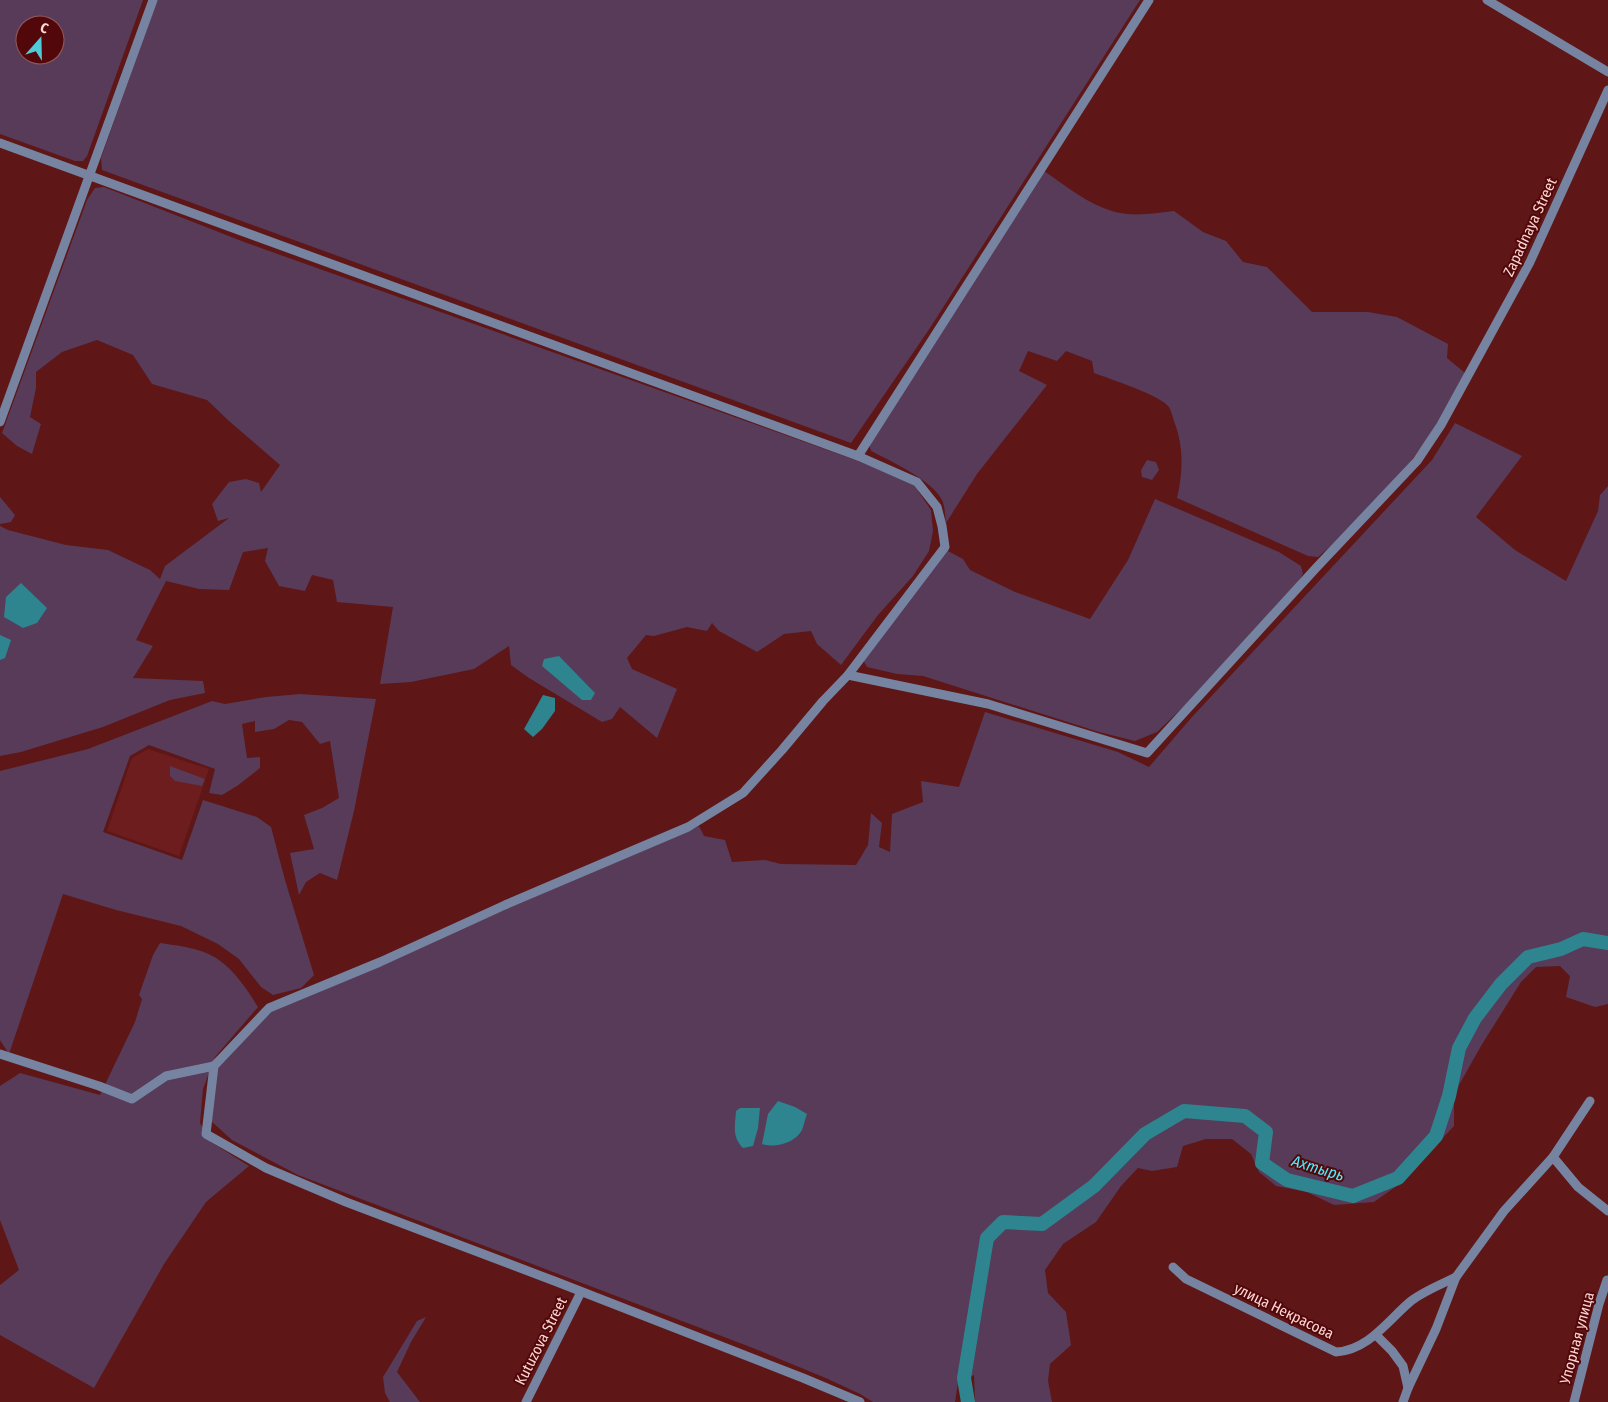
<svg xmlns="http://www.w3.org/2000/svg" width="1608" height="1402" viewBox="0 0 1608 1402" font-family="'Fira Sans Condensed',sans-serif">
<rect width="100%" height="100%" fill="#5e1616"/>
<polygon fill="#6d1d1d" points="148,749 209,769 179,856 107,831 132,758"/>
<g fill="#573b59" fill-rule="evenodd">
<path d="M0,0h143l-56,156 -4,5h-8l-75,-27zM25,25h30v30h-30z"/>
<polygon points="157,0 1140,0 928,331 851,443 102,170 101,158"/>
<path d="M1044,171c22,15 45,34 71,41 19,5 41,1 59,-1l29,21 23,9 17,21 24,5 45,45h56l29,5 51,27 -1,14 18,15 -28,53 -27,36 -77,82 -15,13 -10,-1 -131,-58c6,-26 7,-51 -3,-77 -1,-4 -3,-10 -5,-14 -9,-12 -59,-28 -75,-34l-2,-12 -26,-10 -9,10 -29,-10 -9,20 28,14 -70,89 -31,49c-1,-7 -1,-17 -4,-23 -9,-19 -53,-40 -71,-49l-2,-7z"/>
<polygon points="104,187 244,242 861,462 914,485 931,510 933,531 929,551 913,576 878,615 841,665 817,644 811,631 784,634 757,652 719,631 712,623 707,631 687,627 654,636 646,635 627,658 632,669 677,689 657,738 620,707 612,719 602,722 529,678 511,665 509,646 474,669 411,682 380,684 393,607 337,602 333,580 312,575 305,591 279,586 265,561 268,548 243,552 229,590 199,589 166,581 136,640 153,646 133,678 203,681 205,693 170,700 103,727 21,752 0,756 0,526 8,530 66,545 108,550 150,570 160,579 165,566 229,518 218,521 212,504 229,482 246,479 259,483 261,492 280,465 229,421 207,400 152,384 133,355 97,340 62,352 36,372 36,388 30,417 41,424 32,454 17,446 2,433 87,200 95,188"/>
<polygon points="1455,423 1522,456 1476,517 1515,550 1566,581 1598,511 1600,495 1608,486 1608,1004 1595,1007 1566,997 1570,976 1560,966 1536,967 1521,982 1481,1046 1454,1094 1454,1126 1401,1183 1374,1202 1334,1205 1307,1192 1276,1186 1259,1172 1251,1154 1232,1139 1206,1139 1183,1146 1177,1167 1152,1171 1138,1168 1121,1186 1096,1222 1063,1244 1045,1270 1048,1293 1066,1312 1071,1345 1050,1364 1048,1381 1052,1402 975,1402 974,1375 958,1383 955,1402 873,1402 860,1394 828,1379 753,1348 298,1175 232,1140 211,1121 217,1068 271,1011 699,826 704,836 725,840 732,862 765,860 781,864 856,865 868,845 871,813 882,823 879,847 890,852 892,814 923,802 921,781 959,787 985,712 1118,752 1149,767 1192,717 1432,460"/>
<polygon points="1147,460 1156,462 1159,470 1152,480 1142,477 1141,470"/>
<polygon points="0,497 15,515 11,522 0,524"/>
<polygon points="1155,499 1279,552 1301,566 1303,574 1293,590 1197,694 1157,732 1135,741 1099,732 923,676 897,674 867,667 863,660 946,550 963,559 970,570 1015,592 1090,619 1128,560"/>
<polygon points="300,694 376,699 354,811 337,880 320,873 306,882 299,895 290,853 314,849 304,815 322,808 339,798 330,741 320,744 302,722 289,720 274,729 255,732 255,721 242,724 247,758 260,757 260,768 237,786 222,795 209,793 215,769 149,745 130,756 103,832 182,860 203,800 257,817 271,827 285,880 314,975 301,988 273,995 261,987 239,959 218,944 181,926 116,910 63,894 9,1054 0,1040 0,771 88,749 212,701 225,704 266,697"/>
<polygon points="170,766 205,779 202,786 175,781 170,776"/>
<path d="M160,943c19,3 43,5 59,17 17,12 29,31 39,47l-43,50 -12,32 -3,34 11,19 38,24 -43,36 -42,62 -70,124 -94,-53v-50l19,-15 -19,-50v-134l20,-13 80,22 35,-73 7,-23 -3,-4 14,-40z"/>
<polygon points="426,1317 411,1342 397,1372 420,1402 390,1402 385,1393 383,1377 417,1321"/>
</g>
<g fill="#2e858f">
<polygon points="21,583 47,608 37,623 23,628 4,617 6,597"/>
<polygon points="0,635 11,640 5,658 0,660"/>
<polygon points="559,656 595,693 591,700 582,700 542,666 544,659"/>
<polygon points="543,695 555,698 555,711 542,729 533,737 524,729"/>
<path d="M778,1101l17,6 12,7c-2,5 -3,11 -5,16 -8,14 -27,18 -40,14l6,-30z"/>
<path d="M740,1108h20l-2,20 -5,18 -10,2c-11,-11 -8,-22 -7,-37z"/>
</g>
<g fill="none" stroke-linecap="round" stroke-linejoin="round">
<polyline stroke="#2e858f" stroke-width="14" points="968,1402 964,1378 987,1238 1003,1222 1042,1224 1094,1186 1145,1134 1184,1111 1245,1116 1266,1132 1262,1163 1287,1180 1353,1196 1398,1178 1436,1136 1449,1096 1459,1048 1475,1018 1501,984 1528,957 1561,949 1583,939 1608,943"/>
<g stroke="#7684a1" stroke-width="9">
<polyline points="1487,0 1608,72"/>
<polyline points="0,143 858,456 1149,0"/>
<polyline points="0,422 153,0"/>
<polyline points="858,456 917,482 937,507 942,526 945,547 848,675 823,701 782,750 743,793 688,827 505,905 380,962 269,1008 214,1066 206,1134 266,1168 346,1202 557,1282 803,1378 860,1402"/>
<polyline points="848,675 988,704 1147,753 1316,568 1417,461 1441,425 1530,262 1608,90"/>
<polyline points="0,1054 99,1086 132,1099 166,1076 214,1066"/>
<polyline points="1553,1157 1578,1187 1608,1211"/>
<path d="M1173,1267l13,12 150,73c33,-2 52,-32 75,-51 13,-10 31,-17 45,-24"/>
<polyline points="1376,1335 1392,1351 1403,1366 1408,1388"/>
<polyline points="526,1402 581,1292"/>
<polyline points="1403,1402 1408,1388 1436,1329 1456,1277 1504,1211 1553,1157 1590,1101"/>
<polyline points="1574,1402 1599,1304 1607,1280"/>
</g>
</g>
<g text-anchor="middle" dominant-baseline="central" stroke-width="4" stroke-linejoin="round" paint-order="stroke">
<g font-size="15" fill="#fcd7d3" stroke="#52080b">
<text transform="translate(1530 227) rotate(-65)">Zapadnaya Street</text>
<text transform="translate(1284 1311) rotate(26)">улица Некрасова</text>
<text transform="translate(1577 1338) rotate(-75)">Упорная улица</text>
<text transform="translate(541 1341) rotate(-63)">Kutuzova Street</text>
</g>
<g font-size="16" font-style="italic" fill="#4aeeff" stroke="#52080b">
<text transform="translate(1318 1168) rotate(17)">Ахтырь</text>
</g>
</g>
<g transform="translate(40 40) rotate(20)"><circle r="24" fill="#52080b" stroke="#965b5b"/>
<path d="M0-4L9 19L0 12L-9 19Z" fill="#52cbd8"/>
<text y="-8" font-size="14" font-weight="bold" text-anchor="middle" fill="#fcd7d3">С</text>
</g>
</svg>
